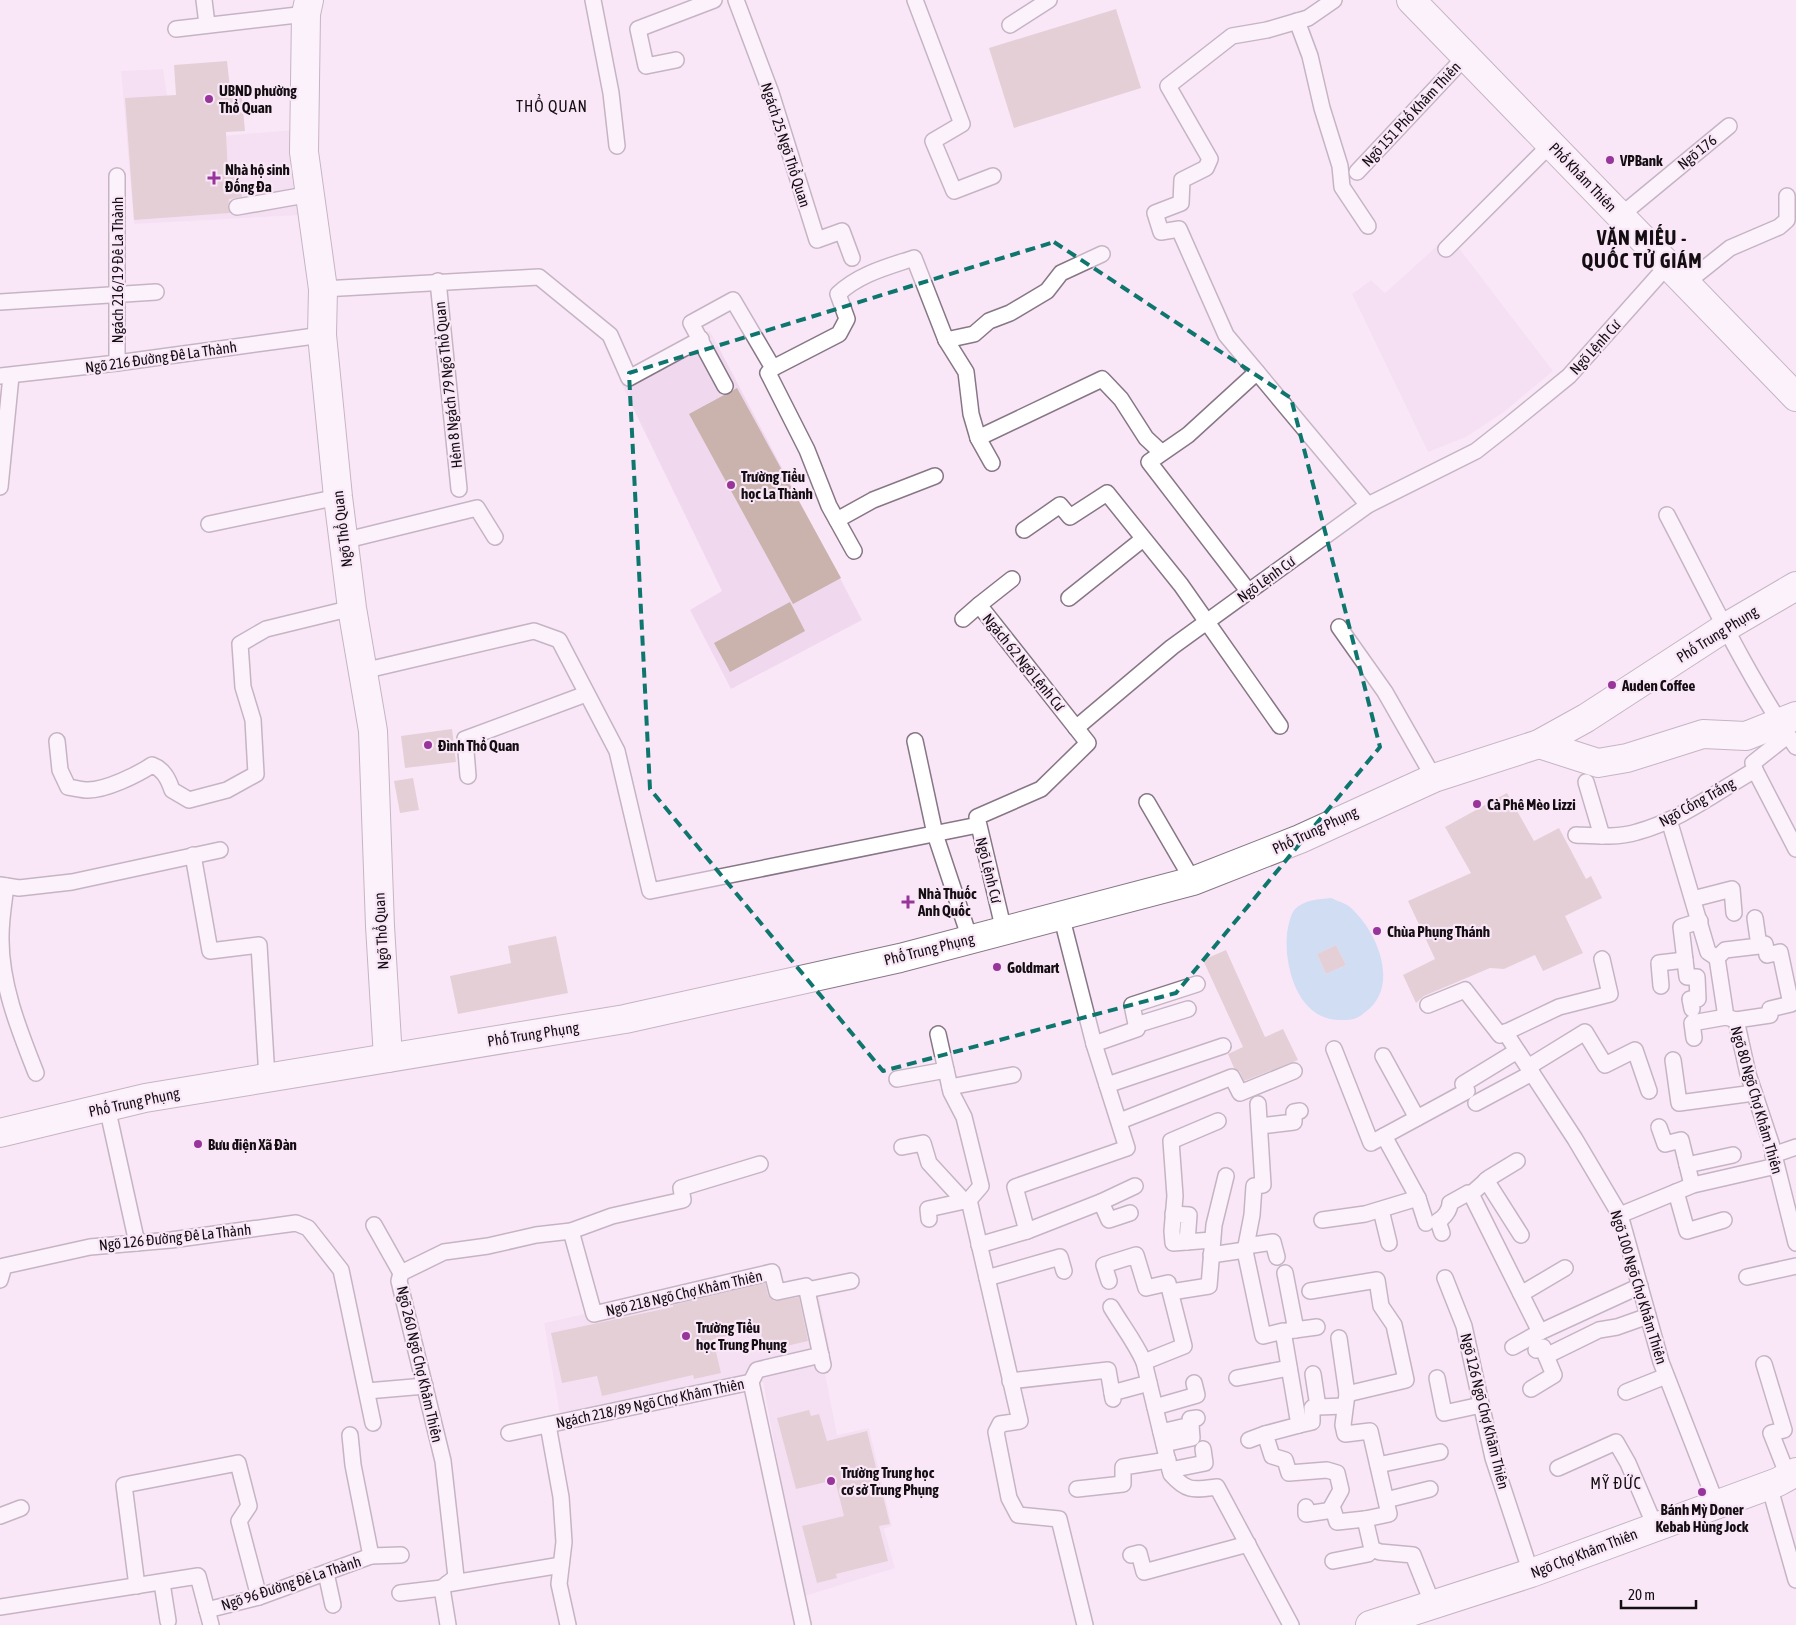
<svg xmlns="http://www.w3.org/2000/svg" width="1796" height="1625" viewBox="0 0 1796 1625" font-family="'Asap Condensed',sans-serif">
<rect width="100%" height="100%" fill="#f9e7f8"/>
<g fill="#f0d8ee">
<polygon points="163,69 174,140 293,130 302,215 134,224 121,71"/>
<polygon points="1449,235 1553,371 1504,412 1466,437 1428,452 1352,294 1371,280 1385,293"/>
<polygon points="710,331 862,620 731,689 690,610 722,591 619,379"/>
<polygon points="767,1273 773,1297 817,1287 830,1350 821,1352 837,1435 869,1428 892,1526 884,1529 895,1568 802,1597 763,1382 560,1415 544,1323"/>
</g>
<path fill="#9ed1ed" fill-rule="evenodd" d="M1331,898c6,3 15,5 20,10 27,24 50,80 13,105 -8,7 -13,7 -24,7 -42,0 -56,-53 -53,-86 1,-7 3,-19 8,-25 9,-9 24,-10 36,-11zM1336,945l10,20 -20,9 -9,-20z"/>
<g fill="#cab2ad">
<polygon points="1116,9 1141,88 1014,128 989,48"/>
<polygon points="227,61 230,88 241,88 245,131 226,132 228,174 240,173 242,197 229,199 228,208 230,213 134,220 125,98 176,95 174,65"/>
<polygon points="737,388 841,578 793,604 689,414"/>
<polygon points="790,602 805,631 730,672 714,643"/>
<polygon points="452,729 456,762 405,768 401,736"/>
<polygon points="413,778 419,810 400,813 394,781"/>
<polygon points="1507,793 1534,841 1559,828 1586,879 1591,876 1602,898 1565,916 1583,953 1543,971 1535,955 1504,969 1490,968 1424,996 1416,1003 1403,975 1435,959 1408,901 1471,873 1445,827"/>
<polygon points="556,936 568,993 458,1014 450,976 511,963 508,946"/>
<polygon points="1336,945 1346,965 1326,974 1317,954"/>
<polygon points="1226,950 1265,1037 1283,1029 1298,1060 1244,1081 1240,1072 1234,1068 1228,1054 1243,1047 1203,960"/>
<polygon points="765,1283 768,1295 774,1301 799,1297 808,1341 765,1351 760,1329 713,1339 721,1373 694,1379 693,1375 602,1396 597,1376 562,1383 551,1333 673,1307 673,1305"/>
<polygon points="809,1410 811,1416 819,1414 827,1441 867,1431 890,1524 879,1526 888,1561 836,1574 837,1578 817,1583 802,1526 844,1516 835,1480 796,1489 777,1418"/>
</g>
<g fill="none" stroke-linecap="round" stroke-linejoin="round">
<defs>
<g id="service">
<polyline points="204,0 207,24"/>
<polyline points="593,0 611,93 617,146"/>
<polyline points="736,0 771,93 817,240 842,231 852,258"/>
<polyline points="915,0 962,124 933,141 954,191 993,176"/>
<polyline points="1334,0 1308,18 1267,30 1232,36 1168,86 1210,159 1206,168 1182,180 1181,203 1155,213 1161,232 1179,229 1226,335 1368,505"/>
<polyline points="1297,21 1310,56 1322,108 1340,166 1342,187 1368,226"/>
<polyline points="1010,25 1049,0"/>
<polyline points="176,29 306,14"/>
<polyline points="676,60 646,66 638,29 714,0"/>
<polyline points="1357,172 1466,56"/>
<polyline points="117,176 117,363"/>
<polyline points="237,207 311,194"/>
<polyline points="1620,216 1729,126"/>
<polyline points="1446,249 1551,144"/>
<polyline points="438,281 459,489"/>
<polyline points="1685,284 1730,248 1779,227 1787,220 1787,196"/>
<polyline points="323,289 539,277 610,335 629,378 701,339"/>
<polyline points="0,302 156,292"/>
<polyline points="946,340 966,372 971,414 978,438 992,463"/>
<polyline points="773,368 768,373 807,450 829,506 854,551"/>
<polyline points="0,376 117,363 322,335"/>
<path d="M725,386l-34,-63 42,-23 40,68 66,-34 8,-15 -9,-25c21,-20 49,-27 76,-36l32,82 28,-6 15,-13 21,-8 37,-22 14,-18 41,-19"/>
<polyline points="978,438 1102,379 1121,399 1146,438 1161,452"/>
<polyline points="0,487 11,376"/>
<path d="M1667,515c41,78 79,159 129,232"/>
<polyline points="837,520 873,500 935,476"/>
<polyline points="209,524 338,497"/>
<polyline points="1024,530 1060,505 1070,517 1107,493 1181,585 1280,726"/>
<polyline points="343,541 477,508 495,537"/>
<polyline points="1249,592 1149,462 1188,435 1257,372"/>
<polyline points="1069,598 1143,539"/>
<polyline points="963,619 979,605"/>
<polyline points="1339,627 1385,692 1434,778"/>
<polyline points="363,671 534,631 559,640 617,751 650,891 978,825"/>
<polyline points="1076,728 1172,647 1368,505 1476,451 1509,425 1569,376 1667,266"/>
<path d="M57,741l3,29 8,17c7,1 14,3 20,3 18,0 49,-15 64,-25 11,4 16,13 20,25l17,10 38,-10 29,-16 -3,-54 -10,-33 -3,-43 26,-15 86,-21"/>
<polyline points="915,741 935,834 970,939"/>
<polyline points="1755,770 1796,849"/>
<polyline points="468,776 465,739 586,694"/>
<polyline points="1586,782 1602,836"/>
<polyline points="1147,802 1193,881"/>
<polyline points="1669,820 1708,952 1717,958 1726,1017 1736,1020 1748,1074 1771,1143 1796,1243"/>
<path d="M1576,835c20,1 42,3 61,-3 42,-11 81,-41 118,-62l-2,-7 29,-23 -2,-16"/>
<polyline points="193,855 210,951 259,945 267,1078"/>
<polyline points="0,885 19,888 72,882 220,850"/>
<path d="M6,886c-2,16 -5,33 -5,50 -1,47 18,94 35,137"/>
<polyline points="1693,899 1732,889 1734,913"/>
<polyline points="1004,931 977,817 1041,789 1088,743 979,605 1012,579"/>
<polyline points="1717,958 1725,950 1759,946 1755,918"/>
<polyline points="1661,986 1659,963 1685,960"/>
<polyline points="1428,1005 1465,990 1500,1035 1559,1007 1610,994 1602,959"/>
<polyline points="1692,1009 1690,999 1698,999 1697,977 1687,977 1681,927 1700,921"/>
<polyline points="1736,1020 1770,1015 1770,1009 1791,1004 1780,952 1767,955 1765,944 1759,944"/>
<polyline points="1136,1025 1188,1009"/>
<polyline points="1505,1032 1575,1139 1620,1215 1661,1362 1716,1503"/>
<polyline points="938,1034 951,1092 964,1117 981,1186 969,1200 1020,1421 1000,1424 996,1432 1009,1498 1018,1515 1059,1519 1085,1625"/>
<polyline points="1694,1038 1692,1023 1726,1017"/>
<polyline points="1094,1044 1137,1029 1132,1005 1197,984"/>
<polyline points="1334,1049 1371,1143 1467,1091 1463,1084 1517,1051"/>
<polyline points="1383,1056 1417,1118"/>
<polyline points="1673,1060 1679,1103 1754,1093"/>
<polyline points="1528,1067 1585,1032 1605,1065 1635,1050 1649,1091"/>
<polyline points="897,1079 946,1070"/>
<polyline points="1107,1085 1223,1046"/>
<polyline points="950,1087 1013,1075"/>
<polyline points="1476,1103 1532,1073"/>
<polyline points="1258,1104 1263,1185 1254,1186 1252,1215 1245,1251 1263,1336 1283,1331 1299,1425 1265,1434 1272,1456 1285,1460 1289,1473 1327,1470 1337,1473 1341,1490 1332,1506 1337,1522 1365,1519 1372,1549 1380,1552 1413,1555 1433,1605"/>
<polyline points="107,1107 137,1243"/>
<polyline points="1120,1121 1232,1077 1240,1093 1294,1071"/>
<polyline points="1260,1126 1294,1122 1294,1112 1300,1111"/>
<polyline points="1659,1127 1665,1144 1681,1140 1692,1185"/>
<polyline points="1384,1136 1418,1198 1426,1223"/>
<polyline points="902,1147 923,1143 929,1163 964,1201"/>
<polyline points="1773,1155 1796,1147"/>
<polyline points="1517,1161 1489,1178 1471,1194 1540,1332 1640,1286"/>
<polyline points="1687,1165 1733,1155"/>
<polyline points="1486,1180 1521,1235"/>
<polyline points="1676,1192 1687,1231 1724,1220"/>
<polyline points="1101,1202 1135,1186"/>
<polyline points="1381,1210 1389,1243"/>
<polyline points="1173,1214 1189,1215 1187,1242"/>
<polyline points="1620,1215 1693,1185 1776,1166"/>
<polyline points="929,1219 928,1209 969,1200"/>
<polyline points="1322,1220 1365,1214 1418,1198"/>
<polyline points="374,1225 401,1273"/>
<polyline points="571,1231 594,1314 772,1272 777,1292 806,1286 823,1365"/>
<polyline points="1027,1231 1101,1202 1109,1220 1130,1213"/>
<path d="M1442,1233l-4,-12c6,-3 12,-11 12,-18l18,-10 3,1"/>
<polyline points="1212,1240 1173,1243 1172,1231 1175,1196 1171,1141 1218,1121"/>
<polyline points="979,1245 1027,1231 1015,1187 1127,1148 1094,1044 1061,915"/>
<polyline points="1246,1246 1273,1242 1277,1257"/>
<polyline points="1211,1255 1245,1250"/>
<polyline points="1285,1273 1296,1330"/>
<polyline points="1747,1277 1796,1266"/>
<polyline points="987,1278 1060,1257 1064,1271"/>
<polyline points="1445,1278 1464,1326 1493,1458 1531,1573"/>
<polyline points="0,1280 4,1266 90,1247 171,1240 296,1223 308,1228 341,1270 373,1423"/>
<path d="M1109,1281l-5,-16 32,-10 10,33 22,-5 16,63 -40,16 27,112c16,18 22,16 46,13l74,138"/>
<polyline points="807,1290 851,1281"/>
<polyline points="1310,1291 1377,1280 1381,1306 1394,1325 1406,1380 1347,1394"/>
<polyline points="1171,1292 1209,1286 1214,1225 1226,1176"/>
<polyline points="1521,1294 1565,1268"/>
<path d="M1111,1307c12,20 24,35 33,55"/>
<polyline points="1287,1331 1317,1327"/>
<polyline points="1339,1338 1347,1394 1343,1425 1345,1434 1370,1431 1389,1514 1365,1519"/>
<polyline points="1513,1347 1540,1332"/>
<polyline points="1536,1350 1543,1347 1546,1356 1599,1330 1617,1327 1648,1316"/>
<polyline points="1764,1364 1784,1430 1771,1433 1788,1476"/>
<polyline points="1313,1374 1318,1407 1345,1406"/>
<polyline points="1237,1378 1289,1368"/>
<polyline points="1437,1378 1444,1413 1481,1405"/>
<polyline points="1010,1381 1108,1370 1112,1393"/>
<polyline points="1531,1389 1554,1375 1546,1356"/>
<polyline points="367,1391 425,1386"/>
<polyline points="1626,1392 1666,1376"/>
<polyline points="1113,1399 1112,1393 1149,1383"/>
<polyline points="1155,1407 1197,1395 1194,1383"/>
<polyline points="548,1425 561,1497 564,1542 559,1584 568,1625"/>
<polyline points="1299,1425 1312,1422 1312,1408 1318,1407"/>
<polyline points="1161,1432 1191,1425 1190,1419 1197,1418"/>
<polyline points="509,1433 751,1382"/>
<polyline points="1249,1440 1265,1434"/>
<polyline points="1164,1444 1192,1438 1191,1425"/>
<polyline points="1378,1465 1440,1452"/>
<polyline points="1558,1468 1616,1442 1628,1463 1655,1526"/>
<polyline points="1170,1470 1205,1463 1203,1449"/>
<polyline points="1769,1485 1796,1580"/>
<polyline points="1077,1489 1123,1484 1123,1467 1168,1460"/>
<polyline points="1386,1500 1430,1489"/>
<polyline points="1306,1507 1306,1514 1333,1510"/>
<polyline points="0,1516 21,1508"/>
<polyline points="1131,1555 1139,1553 1144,1572 1248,1544"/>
<polyline points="371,1556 401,1555"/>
<polyline points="1333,1561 1368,1554 1372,1549"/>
<polyline points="326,1573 333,1605"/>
<polyline points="162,1583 168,1621"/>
<polyline points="447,1584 561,1565"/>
<polyline points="137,1586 124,1485 238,1463 249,1506 239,1521 259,1597"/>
<polyline points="400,1593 442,1588"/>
<polyline points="0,1607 198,1576 211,1625"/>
<polyline points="207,1610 259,1597 371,1556 353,1465 350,1435"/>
<polyline points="448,1625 442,1588 456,1577 443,1461 399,1281 401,1273 444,1252 488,1246 536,1235 571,1231 612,1216 683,1200 681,1188 760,1164"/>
<polyline points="803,1625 751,1382 757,1370 821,1355"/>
</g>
<g id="minor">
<polyline points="309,0 306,14 304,152 323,289 322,335 338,497 352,608 373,731 380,926 388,1058"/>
<polyline points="1539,744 1598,763 1627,758 1703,734 1746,736 1796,716"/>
<polyline points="1370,1625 1531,1573 1778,1482 1796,1472"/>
</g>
<polyline id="tertiary" points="0,1133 145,1098 625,1019 900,958 1193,881 1300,839 1434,778 1539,744 1586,718 1726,627 1796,586"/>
<polyline id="secondary" points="1411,0 1796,397"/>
</defs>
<use href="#service" stroke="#877786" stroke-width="18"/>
<use href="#minor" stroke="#877786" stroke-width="30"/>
<use href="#tertiary" stroke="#877786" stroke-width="30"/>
<use href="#secondary" stroke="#877786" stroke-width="30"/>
<use href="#service" stroke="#fff" stroke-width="15"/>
<use href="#minor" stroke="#fff" stroke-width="28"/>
<use href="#tertiary" stroke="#fff" stroke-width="28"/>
<use href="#secondary" stroke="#fff" stroke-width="28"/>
</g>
<path d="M0 0H1796V1625H0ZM1054,242l237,156 89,349 -204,246 -293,78 -233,-282 -21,-416z" fill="#f9e7f8" fill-opacity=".55" fill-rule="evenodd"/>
<path fill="none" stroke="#0f766e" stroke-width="4" stroke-dasharray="10 6" stroke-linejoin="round" d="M1054,242l237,156 89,349 -204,246 -293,78 -233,-282 -21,-416z"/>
<g fill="#97359b" stroke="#f9e7f8" stroke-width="2">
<circle cx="209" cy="99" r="5"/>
<circle cx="1610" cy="160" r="5"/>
<path d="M211.5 170.5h5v5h5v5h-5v5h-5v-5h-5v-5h5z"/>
<circle cx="731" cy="485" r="5"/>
<circle cx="1612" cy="685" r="5"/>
<circle cx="428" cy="745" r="5"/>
<circle cx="1477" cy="804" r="5"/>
<path d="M905.5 894.5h5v5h5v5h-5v5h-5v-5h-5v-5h5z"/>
<circle cx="1377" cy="931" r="5"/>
<circle cx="997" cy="967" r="5"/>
<circle cx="198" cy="1144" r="5"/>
<circle cx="686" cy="1336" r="5"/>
<circle cx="831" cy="1481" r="5"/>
<circle cx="1702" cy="1492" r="5"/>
</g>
<g text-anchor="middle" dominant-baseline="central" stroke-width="4.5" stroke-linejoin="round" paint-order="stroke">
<g font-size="15" font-weight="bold" fill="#140e13" stroke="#f9e7f8" text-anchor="start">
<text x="219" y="90">UBND phường<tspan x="219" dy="17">Thổ Quan</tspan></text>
<text x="1620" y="160">VPBank</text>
<text x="225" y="169">Nhà hộ sinh<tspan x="225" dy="17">Đống Đa</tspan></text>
<text x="741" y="476">Trường Tiểu<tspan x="741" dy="17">học La Thành</tspan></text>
<text x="1622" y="685">Auden Coffee</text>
<text x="438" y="745">Đình Thổ Quan</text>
<text x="1487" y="804">Cà Phê Mèo Lizzi</text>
<text x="918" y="893">Nhà Thuốc<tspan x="918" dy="17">Anh Quốc</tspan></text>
<text x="1387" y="931">Chùa Phụng Thánh</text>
<text x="1007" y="967">Goldmart</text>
<text x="208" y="1144">Bưu điện Xã Đàn</text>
<text x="696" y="1327">Trường Tiểu<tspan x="696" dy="17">học Trung Phụng</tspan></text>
<text x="841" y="1472">Trường Trung học<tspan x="841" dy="17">cơ sở Trung Phụng</tspan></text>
<text x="1702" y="1509" text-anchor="middle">Bánh Mỳ Doner<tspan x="1702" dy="17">Kebab Hùng Jock</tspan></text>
</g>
<g font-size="15" fill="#140e13" stroke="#f9e7f8">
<text transform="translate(1411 114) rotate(-47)">Ngõ 151 Phố Khâm Thiên</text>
<text transform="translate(786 145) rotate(72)">Ngách 25 Ngõ Thổ Quan</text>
<text transform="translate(1697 152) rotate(-39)">Ngõ 176</text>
<text transform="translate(1583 177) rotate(46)">Phố Khâm Thiên</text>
<text transform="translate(117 270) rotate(-90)">Ngách 216/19 Đê La Thành</text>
<text transform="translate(1595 347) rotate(-48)">Ngõ Lệnh Cư</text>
<text transform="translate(161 357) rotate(-8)">Ngõ 216 Đường Đê La Thành</text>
<text transform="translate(448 385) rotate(-96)">Hẻm 8 Ngách 79 Ngõ Thổ Quan</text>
<text transform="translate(342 529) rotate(-97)">Ngõ Thổ Quan</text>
<text transform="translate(1266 579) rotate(-36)">Ngõ Lệnh Cư</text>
<text transform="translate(1717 634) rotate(-32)">Phố Trung Phụng</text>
<text transform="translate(1024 662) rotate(51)">Ngách 62 Ngõ Lệnh Cư</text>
<text transform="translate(1697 802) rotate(-29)">Ngõ Cống Trắng</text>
<text transform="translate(1315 830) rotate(-25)">Phố Trung Phụng</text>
<text transform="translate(989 870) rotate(76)">Ngõ Lệnh Cư</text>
<text transform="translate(381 931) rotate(-93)">Ngõ Thổ Quan</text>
<text transform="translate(929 949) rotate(-14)">Phố Trung Phụng</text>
<text transform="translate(533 1034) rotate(-9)">Phố Trung Phụng</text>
<text transform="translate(1757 1100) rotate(74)">Ngõ 80 Ngõ Chợ Khâm Thiên</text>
<text transform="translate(134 1102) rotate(-12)">Phố Trung Phụng</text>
<text transform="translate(175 1237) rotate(-6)">Ngõ 126 Đường Đê La Thành</text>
<text transform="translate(1639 1287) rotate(73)">Ngõ 100 Ngõ Chợ Khâm Thiên</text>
<text transform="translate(684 1293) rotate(-13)">Ngõ 218 Ngõ Chợ Khâm Thiên</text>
<text transform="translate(420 1364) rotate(77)">Ngõ 260 Ngõ Chợ Khâm Thiên</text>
<text transform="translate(650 1403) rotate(-12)">Ngách 218/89 Ngõ Chợ Khâm Thiên</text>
<text transform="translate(1485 1411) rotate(76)">Ngõ 126 Ngõ Chợ Khâm Thiên</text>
<text transform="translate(1584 1553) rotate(-21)">Ngõ Chợ Khâm Thiên</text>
<text transform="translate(291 1583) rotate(-18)">Ngõ 96 Đường Đê La Thành</text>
</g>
<g font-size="16" letter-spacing="1" fill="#140e13" stroke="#f9e7f8">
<text x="552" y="106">THỔ QUAN</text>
<text x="1616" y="1483">MỸ ĐỨC</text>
</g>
<g font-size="20" font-weight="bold" letter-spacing="1" fill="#140e13" stroke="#f9e7f8">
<text x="1642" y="237">VĂN MIẾU -<tspan x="1642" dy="23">QUỐC TỬ GIÁM</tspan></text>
</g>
</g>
<path d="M1621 1600v8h75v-8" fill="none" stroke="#140e13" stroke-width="2.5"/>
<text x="1628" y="1600" font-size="15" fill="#140e13" stroke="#f9e7f8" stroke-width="4" paint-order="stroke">20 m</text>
</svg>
